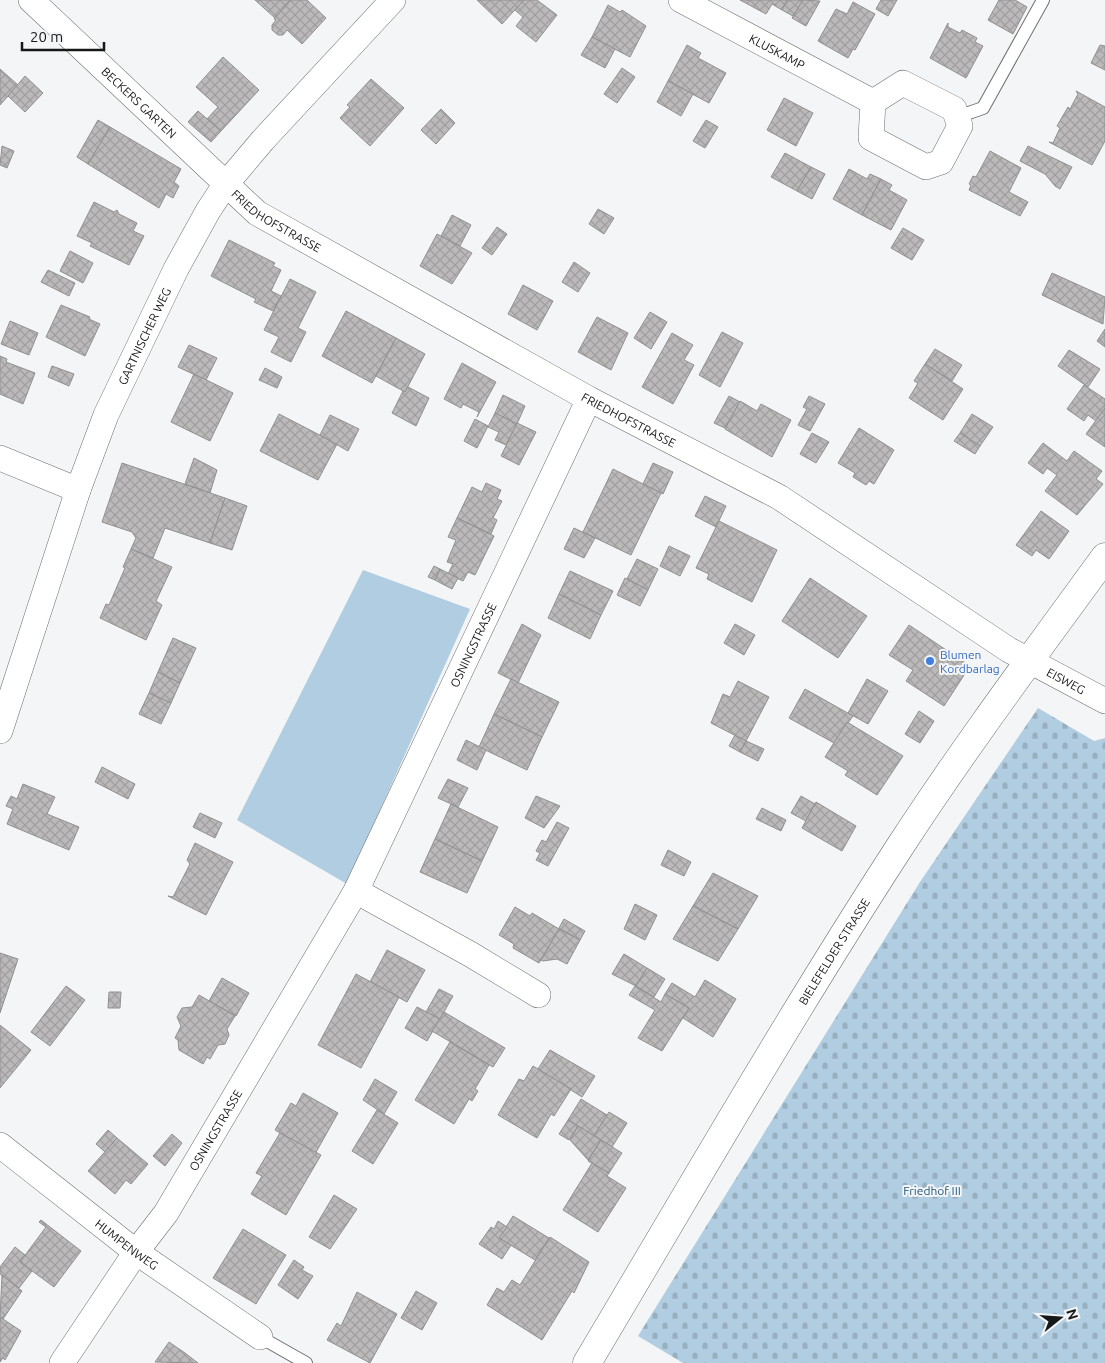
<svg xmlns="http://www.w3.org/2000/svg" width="1105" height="1363" viewBox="0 0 1105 1363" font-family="Ubuntu,sans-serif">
<defs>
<pattern id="cemetery-stones" width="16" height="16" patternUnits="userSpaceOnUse" patternTransform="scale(1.25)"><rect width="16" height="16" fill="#b1cde1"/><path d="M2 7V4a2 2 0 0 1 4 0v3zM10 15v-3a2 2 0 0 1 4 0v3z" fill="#98afc0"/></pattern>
<pattern id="building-cross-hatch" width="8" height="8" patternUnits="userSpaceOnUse" patternTransform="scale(1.25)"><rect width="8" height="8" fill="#bbb9ba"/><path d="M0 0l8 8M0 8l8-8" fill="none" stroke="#a09e9f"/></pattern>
</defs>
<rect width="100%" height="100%" fill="#f4f5f6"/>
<polygon fill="#b1cde1" points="363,570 470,609 347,884 237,820"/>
<polygon fill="url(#cemetery-stones)" points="1038,708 1094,741 1105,738 1105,1363 683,1363 638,1336 920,882"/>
<g fill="url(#building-cross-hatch)" stroke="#919091">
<polygon points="255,0 291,0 275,18"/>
<polygon points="291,0 307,0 326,18 302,44 287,30 283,35 278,35 272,30 272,25 276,20 274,19"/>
<polygon points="477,0 524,0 502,24"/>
<polygon points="524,0 537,0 557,15 536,42 516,26 523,17 515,10"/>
<polygon points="740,0 787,0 782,10 772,4 766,14"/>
<polygon points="787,0 803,0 793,16 782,10"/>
<polygon points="803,0 820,1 806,26 792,18"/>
<polygon points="881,0 897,0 888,16 876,9"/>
<polygon points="999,0 1015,0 1027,7 1013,34 988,20"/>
<polygon points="853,2 875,14 855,50 853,49 848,58 818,41 836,9 847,14"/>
<polygon points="608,5 620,12 622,10 646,26 630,57 592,37"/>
<polygon points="948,23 948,27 960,33 962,30 977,38 975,42 983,46 966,78 930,58"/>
<polygon points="592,37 615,49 605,68 581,55"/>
<polygon points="687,45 701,53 698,58 726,73 709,103 668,81"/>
<polygon points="1100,45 1105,46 1105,70 1091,63"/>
<polygon points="223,57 259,90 221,131 207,119 218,107 196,87"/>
<polygon points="622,68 635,77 617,103 604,94"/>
<polygon points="0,69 18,85 0,105"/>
<polygon points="25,76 43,93 25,112 8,96"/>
<polygon points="371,79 404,108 370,146 340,118 350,107 347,105"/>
<polygon points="668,81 693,94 681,116 657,102"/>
<polygon points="1076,91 1105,107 1105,141 1092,165 1049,142 1053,143 1060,128 1057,126 1068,107 1070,109 1078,94"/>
<polygon points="784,98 813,113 796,146 767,130"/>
<polygon points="441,109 455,123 436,144 421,130"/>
<polygon points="198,111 221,131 211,142 188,122"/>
<polygon points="98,120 110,127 88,164 77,157"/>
<polygon points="706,120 718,127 705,148 693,141"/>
<polygon points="110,127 181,169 174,182 179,186 173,198 166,194 159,208 88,164"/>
<polygon points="2,146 14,151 7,168 0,165"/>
<polygon points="1028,146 1072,167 1060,189 1055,186 1045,174 1020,161"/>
<polygon points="990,151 1021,168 1009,192 1028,202 1020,216 969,190 971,185 969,184 973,176 976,177"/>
<polygon points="785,153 811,167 797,191 771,177"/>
<polygon points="811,167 825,174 812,199 797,191"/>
<polygon points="849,169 867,179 870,174 881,179 862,215 833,199"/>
<polygon points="881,179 892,185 889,190 907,200 891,230 862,215"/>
<polygon points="94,202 114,212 117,210 119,214 137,223 133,231 144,236 129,265 90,246 92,243 77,236"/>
<polygon points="598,209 614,218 604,234 589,224"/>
<polygon points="452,215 471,225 460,246 441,236"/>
<polygon points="497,227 507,234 492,255 482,248"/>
<polygon points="903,228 924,240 912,260 891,248"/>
<polygon points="437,234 472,253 452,284 420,266"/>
<polygon points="229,240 275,263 273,266 281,270 271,291 281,296 273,311 254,302 256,299 211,276"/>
<polygon points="70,251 93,263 83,283 60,271"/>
<polygon points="574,262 590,273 578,292 562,282"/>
<polygon points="48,270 75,283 69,296 41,282"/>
<polygon points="1052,273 1105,297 1103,324 1042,295"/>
<polygon points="290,279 316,292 298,328 306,332 291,362 271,352 279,337 264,330"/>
<polygon points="523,285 553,301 537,330 508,314"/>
<polygon points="61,305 90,317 89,319 100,324 85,356 46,337"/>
<polygon points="346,311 396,338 372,383 322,356"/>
<polygon points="650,312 667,322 651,349 634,338"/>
<polygon points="597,317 628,333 611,370 578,352"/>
<polygon points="10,321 38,333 29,355 1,344"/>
<polygon points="1105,329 1105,347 1097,341"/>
<polygon points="722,332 743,343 720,387 699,375"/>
<polygon points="672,333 693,345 684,360 694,365 673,404 642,387"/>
<polygon points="396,338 425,354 405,392 376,376"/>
<polygon points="189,345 217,358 206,380 178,367"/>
<polygon points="935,349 962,365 952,381 925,364"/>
<polygon points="1069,350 1100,369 1088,387 1058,366"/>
<polygon points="0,356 7,359 6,362 35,373 23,404 0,394"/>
<polygon points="462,363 496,382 477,417 479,412 463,404 461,408 444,399"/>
<polygon points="925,364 963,389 943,420 909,398 918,383 914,381"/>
<polygon points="52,366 74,374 69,386 48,377"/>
<polygon points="265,368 282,377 277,388 259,380"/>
<polygon points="194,374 233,393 210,441 171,422"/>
<polygon points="1084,385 1105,399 1105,408 1096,421 1088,415 1084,421 1067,409"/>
<polygon points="408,387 429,398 416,426 392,413 403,391 405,392"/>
<polygon points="503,395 525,406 517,424 495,413"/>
<polygon points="729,396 740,402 725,428 714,423"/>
<polygon points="809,396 825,404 810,431 798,425 807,409 803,407"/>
<polygon points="740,401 757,411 761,404 791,420 772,457 725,429"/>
<polygon points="1105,408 1105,447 1086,434"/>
<polygon points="495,413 517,424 506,445 495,440 499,432 488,427"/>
<polygon points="279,414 337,444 318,480 260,451"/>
<polygon points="972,414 993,427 980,446 960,433"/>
<polygon points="330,415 359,429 348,451 320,435"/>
<polygon points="475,419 488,426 477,448 464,441"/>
<polygon points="517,423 536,432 519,465 501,456"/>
<polygon points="859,428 894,450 874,484 869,481 866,485 853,477 855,473 838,463"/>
<polygon points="812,433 829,442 816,463 800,454"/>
<polygon points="960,433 980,446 975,454 954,441"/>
<polygon points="1043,443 1067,461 1074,451 1102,471 1096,479 1103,484 1077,515 1045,491 1057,475 1047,468 1043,474 1028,463"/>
<polygon points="194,458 217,470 210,493 185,484"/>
<polygon points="122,463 225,498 210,543 165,528 153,558 131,549 136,538 132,532 102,522"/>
<polygon points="653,463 673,472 663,494 643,484"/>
<polygon points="613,469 661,493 631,555 583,532"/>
<polygon points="486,483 501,490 497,499 502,501 493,518 497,520 491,534 457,518 472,487 482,492"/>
<polygon points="705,496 726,506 716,527 695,516"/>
<polygon points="225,498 247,506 232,550 210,543"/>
<polygon points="1041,511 1069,531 1049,559 1036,550 1032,556 1016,545"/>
<polygon points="457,518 494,536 475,575 468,572 463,581 448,574 453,564 447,562 456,540 448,537"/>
<polygon points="719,521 777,550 752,602 707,579 709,574 696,568"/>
<polygon points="574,528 595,538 584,558 564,549"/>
<polygon points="669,546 690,556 680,576 660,566"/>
<polygon points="131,549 172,567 156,601 162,605 146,640 100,618 106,604 109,605 125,568 123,567"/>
<polygon points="637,559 658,569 648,590 627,579"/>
<polygon points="434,566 440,569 435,580 428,577"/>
<polygon points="440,569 458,578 452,589 435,580"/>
<polygon points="570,571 613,591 601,615 559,594"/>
<polygon points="625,578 648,590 640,606 617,595"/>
<polygon points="810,578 867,616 838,658 782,621"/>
<polygon points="559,594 601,615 590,639 548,618"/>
<polygon points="522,624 541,635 518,683 498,673"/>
<polygon points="735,624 755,635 744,655 724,643"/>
<polygon points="909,625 970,666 944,706 906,681 913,670 889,655"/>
<polygon points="173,638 196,648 180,683 158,672"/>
<polygon points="158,672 180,683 171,703 149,693"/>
<polygon points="511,679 559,702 542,737 494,714"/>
<polygon points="867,679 888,691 868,724 848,713"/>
<polygon points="738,681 769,697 746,741 711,723 723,694 730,697"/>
<polygon points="805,689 853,716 834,743 789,718"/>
<polygon points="149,693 171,703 161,724 139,714"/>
<polygon points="919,711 934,721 920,743 905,734"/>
<polygon points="494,714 542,737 527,770 479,747"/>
<polygon points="847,722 903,756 877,795 845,775 848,771 825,757"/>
<polygon points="735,735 746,741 740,752 729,746"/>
<polygon points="466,740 486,750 477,770 457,760"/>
<polygon points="746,741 764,749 758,761 740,752"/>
<polygon points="102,767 135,784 128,799 95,782"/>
<polygon points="448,779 468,788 458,807 438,798"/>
<polygon points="23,784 55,797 47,814 79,827 69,850 7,824 13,809 6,806 11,796 17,799"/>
<polygon points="536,796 560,806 544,828 525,818"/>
<polygon points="801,796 815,804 806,821 791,813"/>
<polygon points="816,802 856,826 842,851 802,828"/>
<polygon points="451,804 498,827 482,861 435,839"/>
<polygon points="762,808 786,820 781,831 756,819"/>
<polygon points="200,813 222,823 215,838 193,827"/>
<polygon points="557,822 569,828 548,866 536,860 540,853 536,851 542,840 546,842"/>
<polygon points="435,839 482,861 467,893 420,872"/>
<polygon points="195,843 233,862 206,915 168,896 173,897 190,864 187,860"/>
<polygon points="668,850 691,862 684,876 661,865"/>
<polygon points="713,873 758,896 738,929 693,906"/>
<polygon points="635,904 657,915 645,940 624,929"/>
<polygon points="693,906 738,929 718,961 673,939"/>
<polygon points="515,907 530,916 532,913 559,929 539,963 513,948 514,944 499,935"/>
<polygon points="564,919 585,931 580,940 559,928"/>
<polygon points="559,929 580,940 567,964 557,959 543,961 541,960"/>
<polygon points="387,950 425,970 407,1002 370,982"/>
<polygon points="0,953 18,959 0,1013"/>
<polygon points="624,954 647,968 636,986 612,974"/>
<polygon points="647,968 665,979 654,997 636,986"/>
<polygon points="356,974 399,997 361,1068 318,1045"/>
<polygon points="222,978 249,993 236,1016 209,1001"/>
<polygon points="705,980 736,999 713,1037 683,1018 689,1008 665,994 672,983 695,997"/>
<polygon points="66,986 85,1000 50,1046 31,1032"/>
<polygon points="635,986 661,1002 665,994 689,1008 662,1051 638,1038 655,1010 629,995"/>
<polygon points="439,989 453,996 440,1019 426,1012"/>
<polygon points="109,992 121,992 120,1008 108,1008"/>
<polygon points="199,995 235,1016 227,1029 229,1035 225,1044 218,1045 210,1059 207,1057 203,1064 179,1050 178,1040 175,1038 181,1026 177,1017 182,1008 192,1007"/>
<polygon points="417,1007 440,1019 427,1041 405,1028"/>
<polygon points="444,1012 505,1048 493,1067 432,1031"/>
<polygon points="0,1025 31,1050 0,1088"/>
<polygon points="450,1042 489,1065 475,1089 478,1091 472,1101 469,1099 454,1124 415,1100"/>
<polygon points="550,1050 595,1076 582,1097 538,1069"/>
<polygon points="533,1066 571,1089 554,1116 551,1114 537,1138 498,1115 519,1079 524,1081"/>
<polygon points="375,1079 397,1092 384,1114 363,1100"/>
<polygon points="303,1093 338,1113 315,1154 275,1130 291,1103 296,1106"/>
<polygon points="581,1099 607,1115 594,1136 568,1120"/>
<polygon points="377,1110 398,1123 373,1164 352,1151"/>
<polygon points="609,1112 627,1123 612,1147 594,1136"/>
<polygon points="568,1120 578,1126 569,1140 559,1134"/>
<polygon points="578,1126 601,1140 588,1160 570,1140"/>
<polygon points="108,1130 117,1138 105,1152 96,1144"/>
<polygon points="280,1133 321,1155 286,1215 251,1194 262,1176 256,1173"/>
<polygon points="172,1134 182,1143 165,1166 153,1156"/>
<polygon points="117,1138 148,1164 131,1184 126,1180 115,1194 88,1171"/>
<polygon points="601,1140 622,1153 609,1173 588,1161"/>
<polygon points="592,1163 609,1173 607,1176 626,1188 598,1232 563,1210"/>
<polygon points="334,1195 357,1209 330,1249 309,1237"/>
<polygon points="513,1216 549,1238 535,1260 499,1238"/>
<polygon points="41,1220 81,1251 54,1287 20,1262 46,1227 39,1222"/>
<polygon points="498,1221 507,1227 499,1238 511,1245 502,1259 479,1244 491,1227 494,1229"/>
<polygon points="243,1229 286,1255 256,1304 213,1278"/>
<polygon points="550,1237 589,1262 574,1293 572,1291 542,1340 487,1305 497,1288 504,1292 512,1280 520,1285"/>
<polygon points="15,1247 25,1255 20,1262 32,1271 19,1288 0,1274 0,1267"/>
<polygon points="294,1260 304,1267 302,1270 313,1276 298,1299 278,1285"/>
<polygon points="2,1275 22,1291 3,1319 0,1317"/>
<polygon points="416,1291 437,1303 422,1330 401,1318"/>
<polygon points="357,1292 397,1314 370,1363 327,1340 337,1323 341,1326"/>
<polygon points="0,1317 21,1331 5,1360 3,1358 0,1362"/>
<polygon points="169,1342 185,1353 198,1363 155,1362"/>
</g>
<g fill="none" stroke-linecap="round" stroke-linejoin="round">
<defs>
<g id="lane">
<polyline points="957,117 983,108 1043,0"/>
<polyline points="260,1337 306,1363"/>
</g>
<g id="street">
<path id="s1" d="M31,0l226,213 332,186 190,98 230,153 96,51"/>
<path id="s2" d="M681,0l192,102"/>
<polygon points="903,83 954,109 960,126 941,162 926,167 871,138 873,102"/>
<polyline points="0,458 78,490"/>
<path id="s3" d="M0,731l78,-241 28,-75 70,-146 32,-58 17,-26 38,-45 130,-140"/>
<polyline points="356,891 470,954 538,995"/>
<path id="s4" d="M0,1145l136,107 124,85"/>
<path id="s5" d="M62,1363l74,-111 30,-39 190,-322 233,-492"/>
</g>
<g id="secondary">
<path id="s6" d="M587,1363c103,-173 203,-347 312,-515 65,-100 136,-195 206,-291"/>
</g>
</defs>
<use href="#lane" stroke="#6d6f70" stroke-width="14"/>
<use href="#street" stroke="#6d6f70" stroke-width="26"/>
<use href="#secondary" stroke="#6d6f70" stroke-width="29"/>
<use href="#lane" stroke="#fff" stroke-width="12"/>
<use href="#street" stroke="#fff" stroke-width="25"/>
<use href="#secondary" stroke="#fff" stroke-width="28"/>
</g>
<circle fill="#3f7fe0" stroke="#f4f5f6" stroke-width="2" cx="930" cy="661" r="5"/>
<g text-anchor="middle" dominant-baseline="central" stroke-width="4" stroke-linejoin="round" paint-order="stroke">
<g font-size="12" fill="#171818" stroke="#f4f5f6">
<text stroke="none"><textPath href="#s2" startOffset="109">KLUSKAMP</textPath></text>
<text stroke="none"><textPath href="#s1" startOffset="149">BECKERS GARTEN</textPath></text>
<text stroke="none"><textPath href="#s1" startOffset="331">FRIEDHOFSTRASSE</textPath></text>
<text stroke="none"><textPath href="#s3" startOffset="421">GARTNISCHER WEG</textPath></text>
<text stroke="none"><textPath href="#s1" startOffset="736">FRIEDHOFSTRASSE</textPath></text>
<text stroke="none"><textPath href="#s5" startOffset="829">OSNINGSTRASSE</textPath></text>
<text stroke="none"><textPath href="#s1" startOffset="1246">EISWEG</textPath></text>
<text stroke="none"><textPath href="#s6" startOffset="480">BIELEFELDER STRASSE</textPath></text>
<text stroke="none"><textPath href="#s5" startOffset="279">OSNINGSTRASSE</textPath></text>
<text stroke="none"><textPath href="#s4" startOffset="161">HUMPENWEG</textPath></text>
</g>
<g font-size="12" fill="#366cbe" stroke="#f4f5f6" text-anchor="start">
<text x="940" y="654">Blumen<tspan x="940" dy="14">Kordbarlag</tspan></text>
</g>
<g font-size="12" fill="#1e5578" stroke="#f4f5f6">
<text x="932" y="1190">Friedhof III</text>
</g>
</g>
<g transform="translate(1060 1318) rotate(73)" stroke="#f4f5f6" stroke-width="4" paint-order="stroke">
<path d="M0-4L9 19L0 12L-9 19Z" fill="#171818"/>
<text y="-8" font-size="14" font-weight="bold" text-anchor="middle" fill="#171818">N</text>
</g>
<path d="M22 42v8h82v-8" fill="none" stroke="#171818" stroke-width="2.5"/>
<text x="30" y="42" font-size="15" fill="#171818" stroke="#f4f5f6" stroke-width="4" paint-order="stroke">20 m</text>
</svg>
